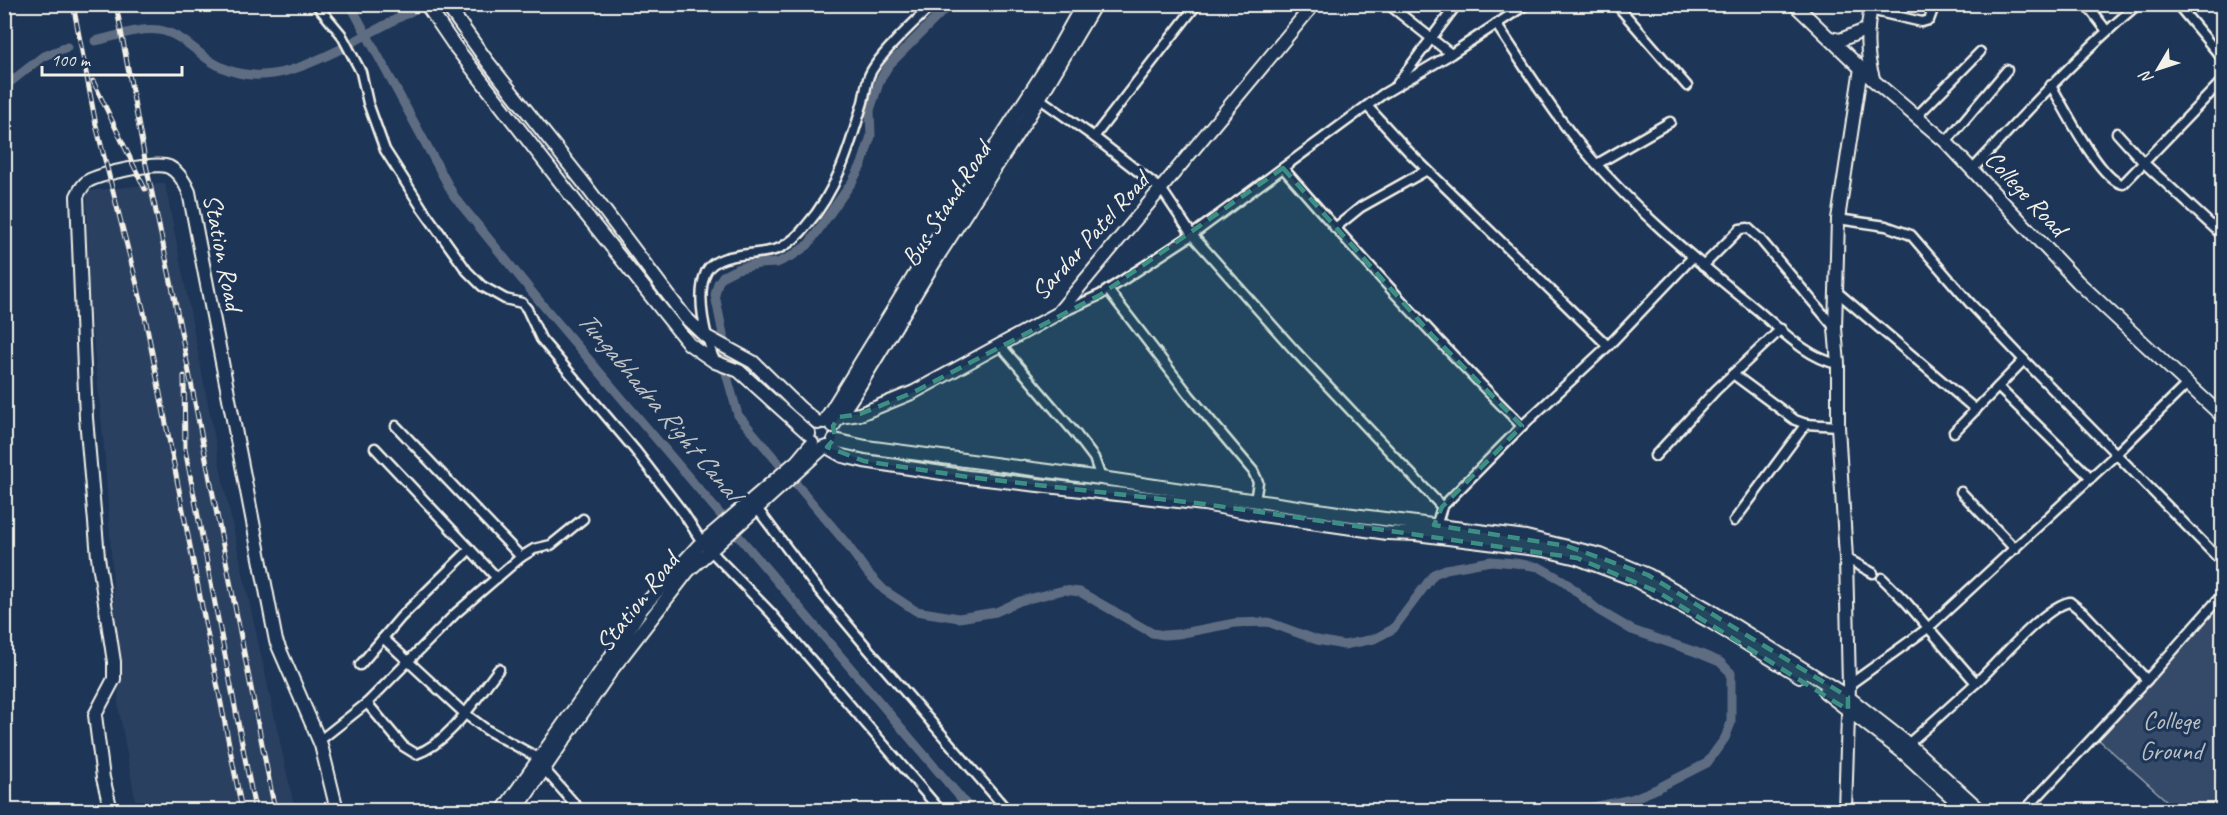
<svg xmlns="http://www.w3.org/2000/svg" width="2227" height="815" viewBox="0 0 2227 815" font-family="Caveat,sans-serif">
<rect width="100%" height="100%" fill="#1d3557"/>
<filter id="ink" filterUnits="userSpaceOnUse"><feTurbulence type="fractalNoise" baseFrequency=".0167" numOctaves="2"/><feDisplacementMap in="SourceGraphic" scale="12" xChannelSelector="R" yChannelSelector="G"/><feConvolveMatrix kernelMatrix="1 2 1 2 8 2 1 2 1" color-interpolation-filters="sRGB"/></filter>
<g filter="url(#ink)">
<polygon fill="#2a4060" points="165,183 225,491 295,810 137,810 118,705 119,674 104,446 88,289 87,191"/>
<polygon fill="#354a67" stroke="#949ea8" stroke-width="1.5" points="2222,603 2222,810 2177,810 2098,739"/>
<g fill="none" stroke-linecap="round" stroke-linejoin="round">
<g stroke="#5e6d82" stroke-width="9">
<polyline points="350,4 454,196 541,303 971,810"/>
<polyline points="950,4 889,65 880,80 870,110 871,136 862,164 852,182 808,245 792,256 777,263 758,264 737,269 723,276 718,283 715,295 723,334 724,366 738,415 846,543 867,572 884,590 916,611 959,618 996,612 1020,601 1064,590 1080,592 1152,633 1164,635 1178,634 1235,623 1268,622 1317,640 1344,645 1374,639 1393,629 1434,574 1446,569 1491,561 1515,563 1539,567 1564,581 1598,610 1632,630 1696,652 1720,662 1731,673 1731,723 1725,738 1707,763 1654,790 1632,799 1579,810"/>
<path d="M95,41c20,-4 44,-14 64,-11 18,3 33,17 47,28 48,34 93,11 139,-11"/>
<polyline points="351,43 423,5"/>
<polyline points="4,87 42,57 67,47"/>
</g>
<defs>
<g id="street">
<polyline points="316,4 341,34 361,72 368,103 385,150 422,208 467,271 482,286 505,299 522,303 527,309 541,339 635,450 684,514 702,542 770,612 940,810"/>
<polyline points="1388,4 1451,54"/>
<polyline points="1616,4 1687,86"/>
<polyline points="2086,4 2107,31"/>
<polyline points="2177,4 2222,58"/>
<polyline points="1870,10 1922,22 1929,20 1935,4"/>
<path d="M1496,24c26,38 51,80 80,116 52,65 116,117 180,169 24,20 51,49 82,55"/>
<polyline points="1398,83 1457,4"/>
<path d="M2051,85c12,21 50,97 72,99l99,-103"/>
<polyline points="1036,96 1094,137 1162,190 1192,235 1295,351 1442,507"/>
<polyline points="1367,106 1409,152 1608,346"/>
<polyline points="1916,117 1980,52"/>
<polyline points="2117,133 2144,163 2222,235"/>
<polyline points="1094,137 1197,4"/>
<polyline points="1946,142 2007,70"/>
<polyline points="1597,164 1670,122"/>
<path d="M1283,168c77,89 156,175 239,258"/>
<path d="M1973,169c53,-57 105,-114 165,-165"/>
<polyline points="1838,219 1886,226 1911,235 1969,302 2024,360 1954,432"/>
<polyline points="1335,228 1361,207 1427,170"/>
<polyline points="1703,266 1740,229 1748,228 1760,239 1835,328"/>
<polyline points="1108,290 1189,395 1253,471 1258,482 1255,501"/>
<polyline points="1836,291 1976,410"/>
<polyline points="1060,313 1100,295 1192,235 1383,94 1451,54 1527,4"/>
<polyline points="1001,346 1075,433 1094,458 1101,478"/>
<polyline points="2024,360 2222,562"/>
<path d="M715,362c-9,-24 -20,-65 -9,-90 12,-23 56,-14 76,-25 9,-5 18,-13 24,-21 31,-35 44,-80 57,-124 2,-8 3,-18 6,-26 9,-21 47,-55 64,-72"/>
<polyline points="1733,374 1795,420 1806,424 1838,426"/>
<polyline points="1998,387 2091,478"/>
<polyline points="396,426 521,557"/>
<polyline points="375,448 497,578"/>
<polyline points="1655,456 1716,390 1781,329"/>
<polyline points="1961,492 2015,549"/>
<polyline points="756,507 813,583 869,650 1007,810"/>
<polyline points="1734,521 1806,424"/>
<polyline points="1436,526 1442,507 1522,426 1608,346 1692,258"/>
<polyline points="1846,558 1873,573"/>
<polyline points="1882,578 1906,602 1976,683"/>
<polyline points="383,638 464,713 487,730 544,761"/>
<polyline points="360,665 401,617 470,549"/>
<polyline points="1849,685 1928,628 2111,459 2188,383"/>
<path d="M367,703l36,43 13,8c34,-11 61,-58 83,-85"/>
<polyline points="319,741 367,703 456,613 521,557 534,549 551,545 583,519"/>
<path d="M1908,744c23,-20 46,-41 69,-62 20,-19 68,-76 93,-80l15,12 62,66"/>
<polyline points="544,769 580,810"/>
<polyline points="2025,810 2147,680 2222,595"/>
</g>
<g id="secondary">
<polyline points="426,4 454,45 579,206 689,344 715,362 739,371 809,434"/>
<polyline points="446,4 487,61 583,182 685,317 705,336 753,362 799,407 818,423"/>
<polyline points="1794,4 1873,80 1946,142 2078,282 2222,416"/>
<path d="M1872,4c-6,24 -6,51 1,74"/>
<polyline points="1830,38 1840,40 1868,29"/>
<polyline points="839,417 860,414 914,392 1057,314 1314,4"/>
<polyline points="824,422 952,214 1055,54 1083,4"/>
<polyline points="833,426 855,393 940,253 1030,114 1095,4"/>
<polyline points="834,440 866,447 1101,478 1345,514 1526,537 1601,555 1648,575 1708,609 1848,697 1908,744 1980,810"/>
<polyline points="827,447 843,456 864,461 968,477 1204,504 1262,515 1387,533 1416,534 1544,550 1577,558 1633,579 1709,621 1800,676"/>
<polyline points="1825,692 1905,754 1966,810"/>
<path d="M111,810l-8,-32 -8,-63 19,-36v-17l-16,-105 -12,-139 -9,-222c3,-6 6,-12 11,-15 13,-7 68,-20 81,-14 10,5 16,16 20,25l87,449 45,104 16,65"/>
<polyline points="503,810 606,664 642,608 698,546 797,461 812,443"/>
<polyline points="516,810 613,668 688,571 823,448"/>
<polyline points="1845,810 1849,685 1846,558 1838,426 1838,364 1835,328 1838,219 1861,68"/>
</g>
</defs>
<use href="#street" stroke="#f4f1e8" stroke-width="13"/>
<use href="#secondary" stroke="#f4f1e8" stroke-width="16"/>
<use href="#street" stroke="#1d3557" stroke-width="8"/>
<use href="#secondary" stroke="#1d3557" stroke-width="12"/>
<defs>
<g id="rail">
<polyline points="73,4 96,125 144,312 242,810"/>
<polyline points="116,4 146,165 173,291 275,810"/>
<polyline points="93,81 145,189"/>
<polyline points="184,376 185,449 255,810"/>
</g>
</defs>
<use href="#rail" stroke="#f4f1e8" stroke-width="5"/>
<use href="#rail" stroke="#1d3557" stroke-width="3" stroke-dasharray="9" stroke-linecap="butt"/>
</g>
</g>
<path fill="#3d8f86" fill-opacity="0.2" stroke="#3d8f86" stroke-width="4.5" stroke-dasharray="12 8" stroke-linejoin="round" d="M1283,168l149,167 90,91 -80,81 -8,18 133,21 81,29 200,122v13l-190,-118 -81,-34 -373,-54 -236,-27 -104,-16 -37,-14 8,-9 -2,-12 6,-9 21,-3 54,-22 186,-97z"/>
<g text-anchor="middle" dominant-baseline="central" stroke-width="6" stroke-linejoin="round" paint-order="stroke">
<g font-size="26" fill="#f4f1e8" stroke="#1d3557">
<text transform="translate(2026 193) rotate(47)">College Road</text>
<text transform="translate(946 204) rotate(-57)">Bus Stand Road</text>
<text transform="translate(1090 236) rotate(-48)">Sardar Patel Road</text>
<text transform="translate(223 252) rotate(79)">Station Road</text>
<text transform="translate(637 602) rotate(-52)">Station Road</text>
</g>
<g font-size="26" fill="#bbbfc1" stroke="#1d3557">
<text x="2171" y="720">College<tspan x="2171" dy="30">Ground</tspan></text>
</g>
<g font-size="27" font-style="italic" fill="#c0c3c4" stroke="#1d3557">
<text transform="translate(659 405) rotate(50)">Tungabhadra Right Canal</text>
</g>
</g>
<rect width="2227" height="815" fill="none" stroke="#1d3557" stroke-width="24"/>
<rect x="12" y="12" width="2203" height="791" fill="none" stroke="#f4f1e8" stroke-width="2" filter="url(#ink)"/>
<g transform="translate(2158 69) rotate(231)" stroke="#1d3557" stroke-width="4.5" paint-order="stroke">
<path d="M0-4.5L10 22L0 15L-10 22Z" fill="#f4f1e8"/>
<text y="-9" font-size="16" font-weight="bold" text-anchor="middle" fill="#f4f1e8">N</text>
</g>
<path d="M42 66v9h140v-9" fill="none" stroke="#f4f1e8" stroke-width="3"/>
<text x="51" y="66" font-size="18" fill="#f4f1e8" stroke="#1d3557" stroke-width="4.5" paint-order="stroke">100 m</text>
</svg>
